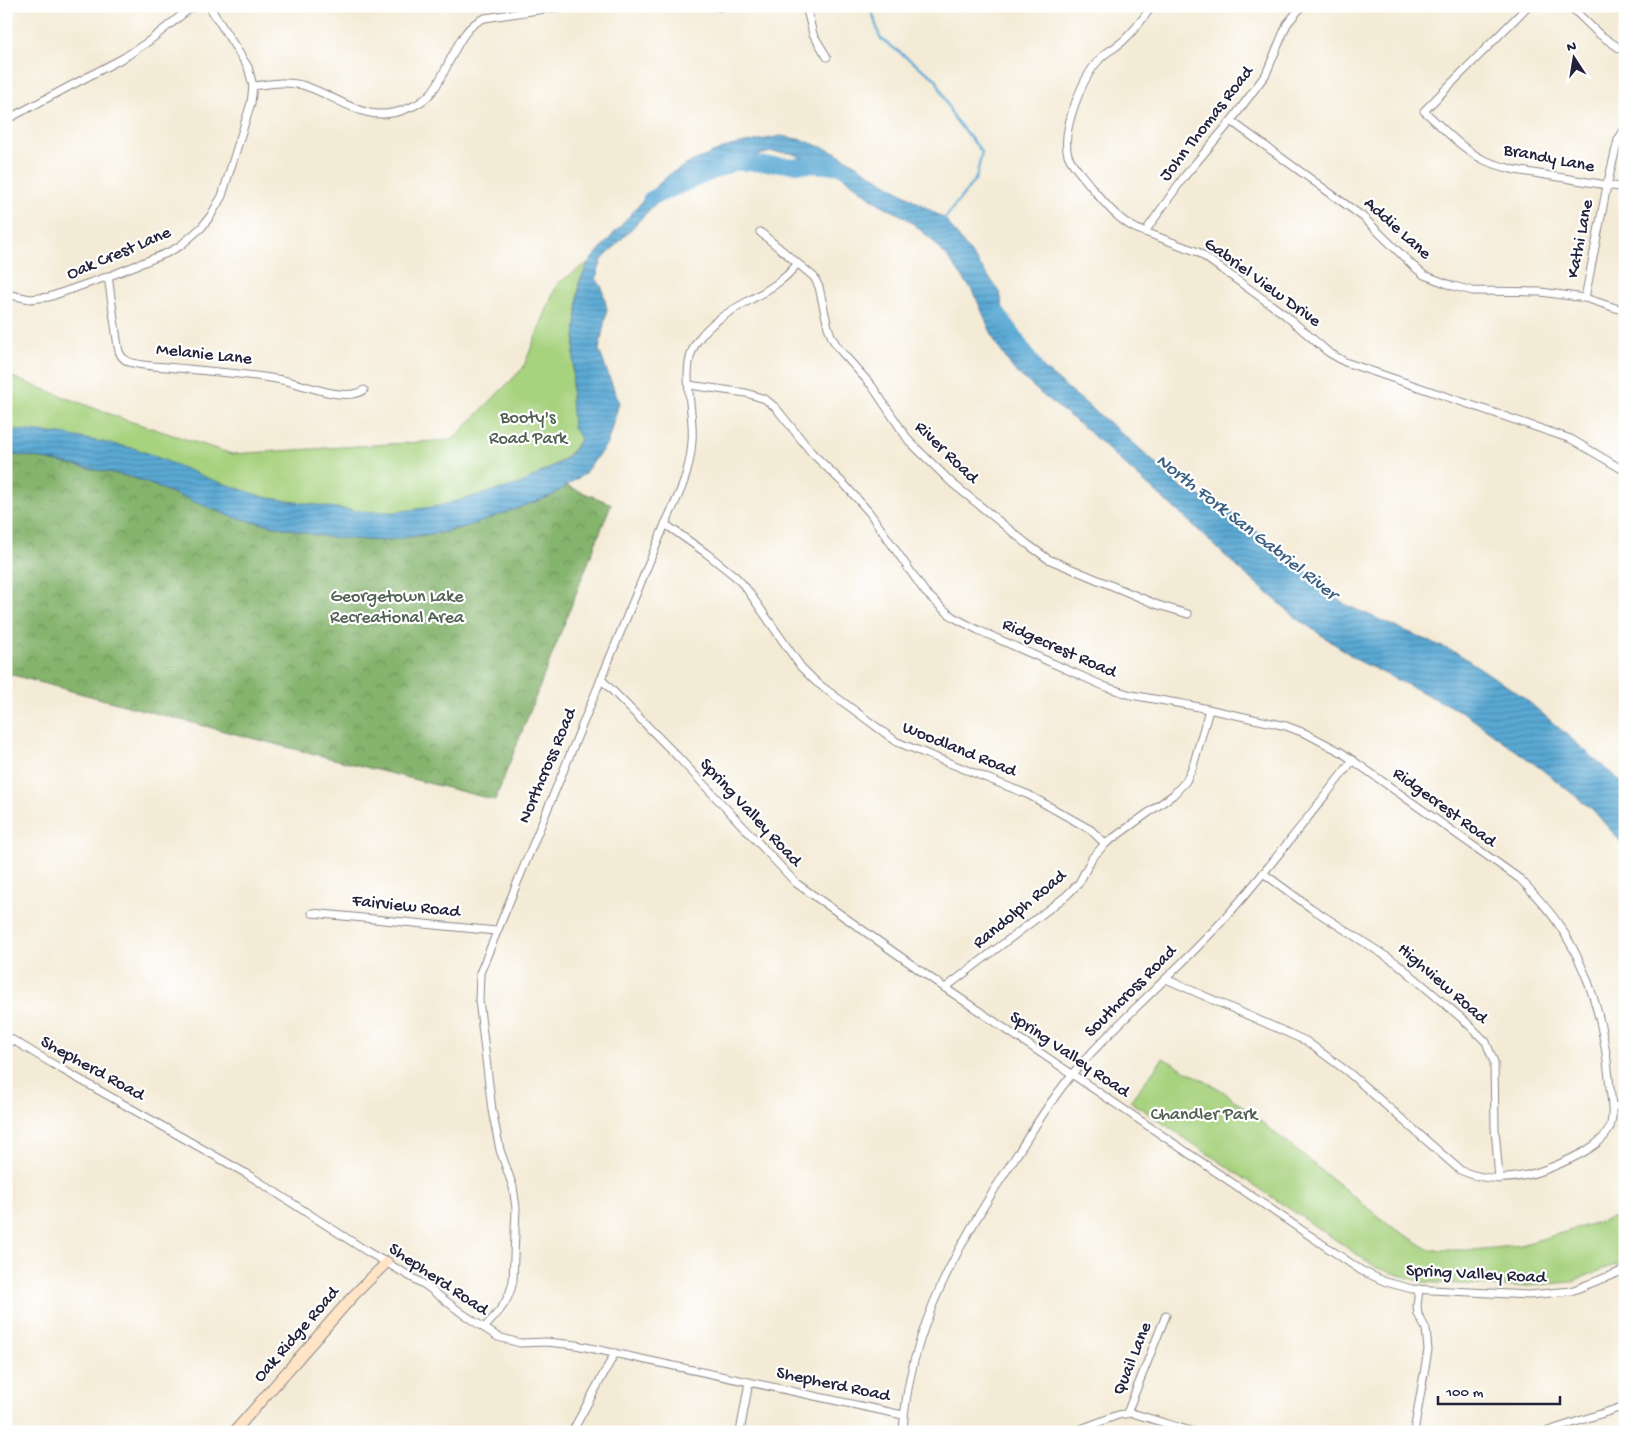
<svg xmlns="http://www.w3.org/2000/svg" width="1631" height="1438" viewBox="0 0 1631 1438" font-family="'Gochi Hand',sans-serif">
<defs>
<pattern id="forest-crowns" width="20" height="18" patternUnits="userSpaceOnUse" patternTransform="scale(1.25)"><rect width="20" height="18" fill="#85b46d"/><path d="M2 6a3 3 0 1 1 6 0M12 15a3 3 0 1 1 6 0" fill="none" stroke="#6c925b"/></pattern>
<pattern id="water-rules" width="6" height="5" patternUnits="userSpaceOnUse" patternTransform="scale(1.25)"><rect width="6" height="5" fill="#5aa9d4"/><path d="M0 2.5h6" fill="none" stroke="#4a89ad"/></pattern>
</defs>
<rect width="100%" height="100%" fill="#fff"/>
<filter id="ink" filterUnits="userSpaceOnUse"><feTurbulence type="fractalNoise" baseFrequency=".02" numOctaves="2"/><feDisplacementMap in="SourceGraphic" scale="10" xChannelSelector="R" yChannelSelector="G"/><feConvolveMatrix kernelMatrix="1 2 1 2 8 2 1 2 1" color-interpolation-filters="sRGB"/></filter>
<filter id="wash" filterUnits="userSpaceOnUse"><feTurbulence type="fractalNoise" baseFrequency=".0096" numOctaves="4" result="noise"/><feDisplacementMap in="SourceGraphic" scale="20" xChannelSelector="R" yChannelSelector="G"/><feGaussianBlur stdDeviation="1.12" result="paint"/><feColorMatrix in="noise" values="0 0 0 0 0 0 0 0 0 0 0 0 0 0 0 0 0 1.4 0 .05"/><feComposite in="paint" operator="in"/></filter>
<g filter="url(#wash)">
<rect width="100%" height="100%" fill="#f4ebd6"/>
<g fill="#a7d27e" stroke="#647a5c">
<path d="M589,262l-10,21 -8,117 10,37c-10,20 -24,27 -43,37l73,30 -116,296c-163,-42 -327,-82 -489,-127v-298l117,44 109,35 220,-14 71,-72 34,-84z"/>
<polygon points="1163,1058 1223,1091 1389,1225 1430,1250 1474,1250 1521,1245 1625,1214 1625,1261 1570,1282 1516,1287 1422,1282 1377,1268 1130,1101"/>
</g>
<path fill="url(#forest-crowns)" stroke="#546b54" d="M6,454l28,3 98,20 101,40 93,20 56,4 62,-9 28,-7 79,-29 16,-10 44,18 -116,296c-163,-42 -327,-82 -489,-127z"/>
<polygon fill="url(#water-rules)" stroke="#3e6688" points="781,136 803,140 835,152 945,219 1000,292 1004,315 1014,341 1047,371 1138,447 1184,490 1221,504 1292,559 1346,605 1459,654 1522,696 1625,785 1625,847 1593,810 1540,768 1464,713 1359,661 1298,619 1237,567 1192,524 1135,474 1086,429 1046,398 1014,370 996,344 974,293 948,258 931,239 906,218 878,203 838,173 791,153 771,152 712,167 676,184 655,204 602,260 596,278 602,288 607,309 599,350 619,403 607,444 584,474 551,496 472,525 444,532 382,541 326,537 233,517 132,477 34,457 6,454 6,429 61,434 137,449 210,479 264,497 356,511 395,512 439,506 520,484 561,462 574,450 581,438 573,428 571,400 579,283 589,262 652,190 670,174 693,161 730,146"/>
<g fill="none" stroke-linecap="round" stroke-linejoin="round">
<polyline stroke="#5aa9d4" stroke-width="2.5" points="872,6 871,8 880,38 936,79 953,117 982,152 976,178 943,221"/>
<g stroke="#5aa9d4" stroke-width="15">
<polyline points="650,199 734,163 843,167"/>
<polyline points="999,314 1034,365"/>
</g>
</g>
</g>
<g filter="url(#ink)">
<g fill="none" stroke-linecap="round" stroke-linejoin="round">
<defs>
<g id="street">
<polyline points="719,6 719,7"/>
<polyline points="806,6 813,34 827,57"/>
<path d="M1152,6c-9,13 -18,25 -29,35 -7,7 -18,11 -24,19 -17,18 -38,71 -31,95 4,10 13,19 20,28 14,17 29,37 49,46l61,23 86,62 44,38 17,10 226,77 54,32"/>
<path d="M1528,6l-104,105c18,16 36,36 58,48 10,5 22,8 33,11l110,18"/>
<polyline points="1570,6 1599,34 1625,52"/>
<path d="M253,86c17,-2 33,-5 49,-1 38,11 62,41 104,24 9,-3 19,-9 25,-16 18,-21 27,-67 54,-75l79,-12"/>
<polyline points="6,120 125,57 149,41 193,6"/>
<polyline points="1231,121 1363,217 1412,265 1424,275 1453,286 1473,291 1541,292 1585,298 1625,311"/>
<polyline points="760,232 814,277 819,287 828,327 832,338 839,349 872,386 909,441 952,483 1026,543 1048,559 1158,605 1188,614"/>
<polyline points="1145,232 1184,177 1231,121 1266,74 1287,24 1302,6"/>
<path d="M108,276l10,71c1,7 4,12 11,15 11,4 26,4 38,5 38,4 77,6 115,13 23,4 62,23 82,10"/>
<polyline points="6,294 30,299 49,297 112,275 167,253 180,246 202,227 211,215 222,196 251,103 253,86 248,67 209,6"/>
<polyline points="1585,298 1607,186 1618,140 1625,128"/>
<path d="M689,385l57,8 19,6 11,9 36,45 32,31 25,28 56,80 17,16 11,9 25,13 128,57 25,8 63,11 92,20 21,8 34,18 179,127c14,15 28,29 39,46 31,46 45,99 50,153 1,15 6,35 1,49 -7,19 -41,33 -58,40 -30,12 -62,17 -92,3l-112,-98 -42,-31 -140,-62"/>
<polyline points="665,524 706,553 736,577 746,588 801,667 816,682 897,742 1029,795 1091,830 1105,844"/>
<polyline points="601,679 678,757 796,883 945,988 1362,1271 1386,1282 1412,1289 1529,1295 1571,1291 1625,1270"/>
<polyline points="1263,873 1311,908 1398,964 1466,1022 1486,1042 1494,1062 1495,1128 1499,1179"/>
<polyline points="312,913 496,931"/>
<polyline points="945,988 1066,896 1079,883 1092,858 1105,844 1173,795 1186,781 1193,766 1209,710"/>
<polyline points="6,1036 63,1070 247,1174 368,1252 425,1285 463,1314 498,1337 520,1343 546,1342 576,1345 903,1415"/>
<polyline points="6,1047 11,1040"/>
<polyline points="1612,1106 1625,1107"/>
<path d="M484,1328c14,-15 25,-26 29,-47l3,-73 -3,-21 -13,-37 -8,-40 -13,-110 1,-27 185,-449c14,-29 25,-50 27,-83 3,-30 -13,-71 4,-98 24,-38 75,-44 101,-79"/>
<polyline points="1127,1413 1166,1315"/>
<polyline points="572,1432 615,1353"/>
<polyline points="740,1432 749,1382"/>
<path d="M903,1432c5,-104 59,-195 115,-279 19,-30 38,-61 62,-88 46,-51 99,-96 145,-147 45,-50 86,-105 128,-158"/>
<polyline points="1073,1432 1118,1415 1132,1413 1194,1432"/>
<polyline points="1414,1432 1428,1350 1426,1329 1418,1314 1417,1306 1419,1289"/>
<polyline points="1545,1432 1625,1406"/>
</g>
<polyline id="secondary" points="234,1432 353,1296 387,1262"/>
</defs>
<use href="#street" stroke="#8b8688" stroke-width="9"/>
<use href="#secondary" stroke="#8b8688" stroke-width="12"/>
<use href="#street" stroke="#fff" stroke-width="7"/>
<use href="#secondary" stroke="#ffe4c6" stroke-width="10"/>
</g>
</g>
<g text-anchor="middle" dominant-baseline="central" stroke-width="4.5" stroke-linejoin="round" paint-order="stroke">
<g font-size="18" fill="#22223b" stroke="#fff">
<text transform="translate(1207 124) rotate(-52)">John Thomas Road</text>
<text transform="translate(1549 159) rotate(11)">Brandy Lane</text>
<text transform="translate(1397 229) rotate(42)">Addie Lane</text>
<text transform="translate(1581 239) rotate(-79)">Kathi Lane</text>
<text transform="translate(119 254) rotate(-23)">Oak Crest Lane</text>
<text transform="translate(1262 283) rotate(36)">Gabriel View Drive</text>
<text transform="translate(204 355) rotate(6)">Melanie Lane</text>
<text transform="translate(946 453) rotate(44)">River Road</text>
<text transform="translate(1059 649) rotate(24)">Ridgecrest Road</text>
<text transform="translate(959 750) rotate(22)">Woodland Road</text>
<text transform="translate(548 766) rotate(-67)">Northcross Road</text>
<text transform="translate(1444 808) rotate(36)">Ridgecrest Road</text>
<text transform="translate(750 813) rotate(47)">Spring Valley Road</text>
<text transform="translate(406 907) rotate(6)">Fairview Road</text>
<text transform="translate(1020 910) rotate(-39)">Randolph Road</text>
<text transform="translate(1442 984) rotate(41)">Highview Road</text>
<text transform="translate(1131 992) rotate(-45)">Southcross Road</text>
<text transform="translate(1069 1055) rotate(34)">Spring Valley Road</text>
<text transform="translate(92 1069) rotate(29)">Shepherd Road</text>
<text transform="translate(1476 1275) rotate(3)">Spring Valley Road</text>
<text transform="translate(438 1280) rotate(34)">Shepherd Road</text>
<text transform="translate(297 1335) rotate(-49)">Oak Ridge Road</text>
<text transform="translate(1133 1359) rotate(-68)">Quail Lane</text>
<text transform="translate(833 1385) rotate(12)">Shepherd Road</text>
</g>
<g font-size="18" fill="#516052" stroke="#fff">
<text x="528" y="418">Booty's<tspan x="528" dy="21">Road Park</tspan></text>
<text x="397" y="597">Georgetown Lake<tspan x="397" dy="21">Recreational Area</tspan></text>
<text x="1204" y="1115">Chandler Park</text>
</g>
<g font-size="19" font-style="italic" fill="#3b5f80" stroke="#fff">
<text transform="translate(1246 528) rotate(38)">North Fork San Gabriel River</text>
</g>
</g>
<rect width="1631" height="1438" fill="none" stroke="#fff" stroke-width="25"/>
<g transform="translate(1574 58) rotate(348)" stroke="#ffffff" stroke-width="4" paint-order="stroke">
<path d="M0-4L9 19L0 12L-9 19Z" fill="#22223b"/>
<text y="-8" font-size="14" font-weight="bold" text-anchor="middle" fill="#22223b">N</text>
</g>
<path d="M1438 1396v8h122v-8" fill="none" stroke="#22223b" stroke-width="2.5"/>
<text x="1446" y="1396" font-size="15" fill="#22223b" stroke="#ffffff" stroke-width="4" paint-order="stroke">100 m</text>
</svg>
